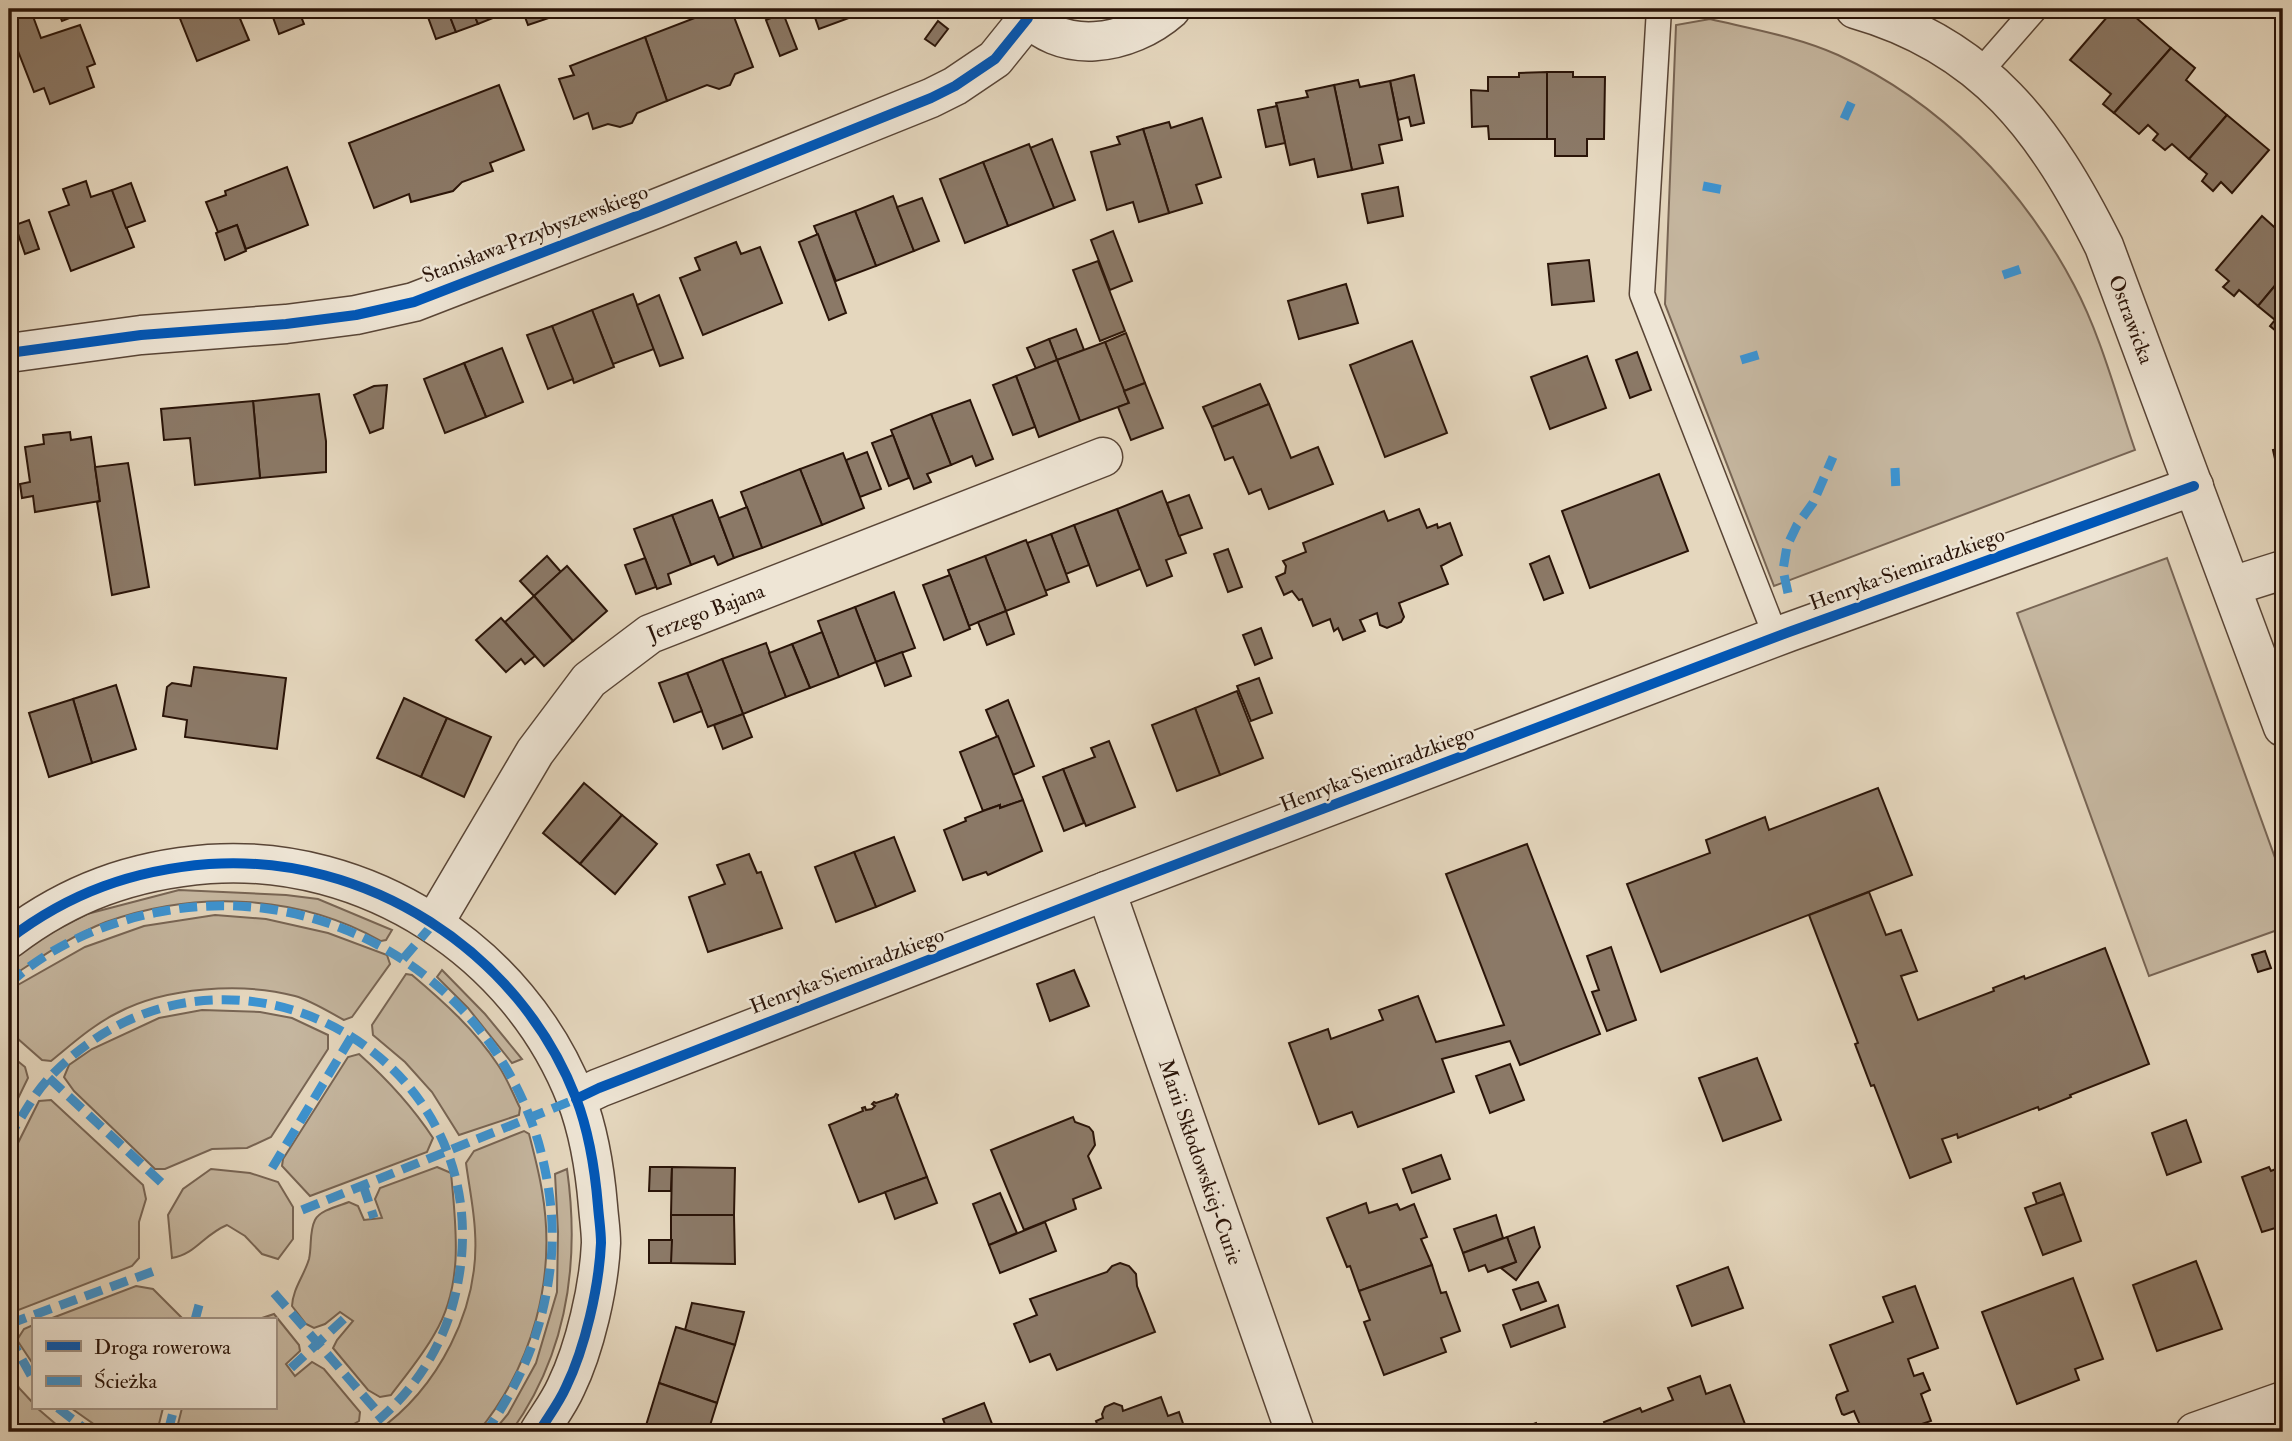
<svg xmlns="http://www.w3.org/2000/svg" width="2292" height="1441" viewBox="0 0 2292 1441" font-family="'IM FELL Double Pica',serif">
<rect width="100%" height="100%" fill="#e5d7be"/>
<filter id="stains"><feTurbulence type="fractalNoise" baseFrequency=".00286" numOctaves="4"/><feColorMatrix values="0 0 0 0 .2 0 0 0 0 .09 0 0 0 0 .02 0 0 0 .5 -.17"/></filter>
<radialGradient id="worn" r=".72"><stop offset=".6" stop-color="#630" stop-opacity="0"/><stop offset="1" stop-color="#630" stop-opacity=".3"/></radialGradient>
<g fill="#c5b69f" stroke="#786554" stroke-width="2">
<path d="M1710,19c42,10 88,18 128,36 102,47 184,131 236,230 27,51 42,110 61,165l-361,136 -109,-282 11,-279z"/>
<polygon points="2167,558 2283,880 2283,928 2149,976 2017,613"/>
<path d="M179,890l107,5 32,4 74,31 -6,10 -5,1c-83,-47 -186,-51 -275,-19 -34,13 -66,36 -97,56v-18l26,-19 52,-27z"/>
<path d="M215,915l51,4 62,14 59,22 3,9 -38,53 -8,3c-15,-8 -32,-19 -49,-24 -53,-14 -129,-9 -178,17 -24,12 -45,31 -66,48l-9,-1 -33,-29v-41l76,-43 59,-21z"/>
<polygon points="442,970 485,1014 522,1059 512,1063 468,1008 437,977"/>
<path d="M406,974l6,1c32,27 63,55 86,90 9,13 15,29 22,43l-1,7 -60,20 -27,-43 -27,-30 -32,-27 -1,-10z"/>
<polygon points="202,1010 260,1012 292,1018 328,1035 328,1049 271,1137 247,1148 212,1149 165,1169 155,1169 74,1091 64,1077 69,1065 92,1049 159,1018"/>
<polygon points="9,1054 25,1067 28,1078 9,1117"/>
<path d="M359,1054c29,26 53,52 74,84l-6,14 -117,44 -28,-30 1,-7 65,-102z"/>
<polygon points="51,1100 143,1185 146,1199 139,1222 139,1258 132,1266 16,1311 9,1307 9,1169 17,1145 39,1101"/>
<path d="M524,1131l5,3c5,19 10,38 13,57 15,86 -9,174 -64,241h-102c62,-43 104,-123 99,-200 -1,-23 -6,-46 -9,-69l8,-12z"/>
<path d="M437,1167l14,6c5,54 13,111 -16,160 -12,22 -29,42 -44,62l-11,2 -12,-7 -35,-42 4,-8 16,-19 -13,-9 -15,12 -11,4 -8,-4 -14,-18c1,-18 12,-30 17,-47 3,-13 0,-27 6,-39 5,-10 24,-14 34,-18l9,4 6,14 18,-2 -7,-19 5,-11z"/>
<path d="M211,1169l39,4 28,9 15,25v32l-15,20 -16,-5 -17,-18 -18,-11c-24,10 -31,29 -55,33l-4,-43 15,-26z"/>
<path d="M567,1169c13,93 0,185 -56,263h-18l15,-18 28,-51 21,-71 1,-60 -3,-58z"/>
<polygon points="136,1286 153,1289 182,1318 182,1320 47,1320"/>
<polygon points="274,1314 299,1345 300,1351 286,1364 295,1376 312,1362 324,1369 360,1412 359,1421 340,1432 176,1432 182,1408 275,1408 275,1320 256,1320"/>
<polygon points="33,1325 33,1364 17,1340 24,1329"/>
<polygon points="9,1368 19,1388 33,1403 33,1408 37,1408 65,1432 9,1432"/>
<polygon points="71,1408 163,1408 157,1432 105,1432"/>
</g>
<g fill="#8b7967" stroke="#2a1408" stroke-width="2">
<polygon points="57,9 89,9 90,10 62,21"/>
<polygon points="181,9 236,9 249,40 197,61 177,11"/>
<polygon points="270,9 298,9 304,24 279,34"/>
<polygon points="425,9 447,9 456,32 436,39"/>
<polygon points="447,9 472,9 478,24 456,32"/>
<polygon points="472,9 495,9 498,16 478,24"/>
<polygon points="522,9 549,9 552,17 528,25"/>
<polygon points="718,9 731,9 753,67 735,74 730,85 719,89 707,85 667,101 645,37"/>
<polygon points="812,9 867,9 868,11 819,29"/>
<polygon points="2114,9 2126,9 2171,48 2114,113 2103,104 2111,94 2070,60"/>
<polygon points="31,11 41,38 80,25 95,64 87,67 94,87 50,104 44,88 34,92 9,28 9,19"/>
<polygon points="783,13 797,49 780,56 766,20"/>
<polygon points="938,21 948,29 935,46 925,39"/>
<polygon points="645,37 667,101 637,113 632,123 620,127 608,124 593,129 588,113 574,119 559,79 574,75 570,66"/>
<polygon points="2171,48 2195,68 2186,80 2227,115 2189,159 2172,144 2165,150 2153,140 2158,134 2148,125 2139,134 2114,113"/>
<polygon points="1547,72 1547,139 1489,139 1488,126 1472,127 1471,90 1488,91 1488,77 1519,77 1519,73"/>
<polygon points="1547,72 1573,72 1573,77 1605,77 1604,139 1587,139 1587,156 1555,156 1555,139 1547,139"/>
<polygon points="1414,75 1424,123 1411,126 1409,117 1398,120 1390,81"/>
<polygon points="1358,80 1360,87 1390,81 1402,140 1379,145 1383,163 1352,170 1334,85"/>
<polygon points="499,85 524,150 490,163 493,171 462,182 453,191 411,202 409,194 374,208 349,143"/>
<polygon points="1334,85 1352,170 1318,177 1314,159 1290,165 1276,103 1308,97 1306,91"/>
<polygon points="1277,106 1285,143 1266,147 1258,110"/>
<polygon points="2227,115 2269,150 2232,193 2221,182 2213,191 2202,181 2207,174 2189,159"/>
<polygon points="1202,118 1221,177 1196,185 1202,203 1169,213 1143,129 1169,122 1171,128"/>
<polygon points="1143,129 1169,213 1139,222 1133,202 1107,210 1091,152 1120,144 1117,137"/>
<polygon points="1052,139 1075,200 1054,208 1030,148"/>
<polygon points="1029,144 1054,208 1008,226 983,162"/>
<polygon points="983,162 1008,226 965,243 940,179"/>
<polygon points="287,167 308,225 246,249 237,225 218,232 206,202 226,195 225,191"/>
<polygon points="86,181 91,197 112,190 134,247 71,271 49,212 69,205 63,189"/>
<polygon points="131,183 145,221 126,228 112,190"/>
<polygon points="1398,187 1403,216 1368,223 1362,194"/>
<polygon points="893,196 914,251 876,266 855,211"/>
<polygon points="922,198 939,241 914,251 897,207"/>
<polygon points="855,211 876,266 836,281 814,226"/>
<polygon points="2262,216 2283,235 2283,276 2258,306 2239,290 2234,296 2223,287 2229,281 2216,270"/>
<polygon points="29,220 39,249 25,254 15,225"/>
<polygon points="237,225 246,251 225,260 216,233"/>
<polygon points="1113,231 1132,281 1110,290 1091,240"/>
<polygon points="818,234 846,313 829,320 799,242"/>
<polygon points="736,242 741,254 760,247 782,303 703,335 680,278 700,270 695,258"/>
<polygon points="1589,260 1594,301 1552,305 1548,264"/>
<polygon points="1098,261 1125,331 1100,341 1073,270"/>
<polygon points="2283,276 2283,335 2282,336 2270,326 2275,320 2258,306"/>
<polygon points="1346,284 1358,323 1299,339 1288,301"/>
<polygon points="633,294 654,349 613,364 592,310"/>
<polygon points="659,295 683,358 660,366 637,305"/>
<polygon points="592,310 614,367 574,383 552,326"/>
<polygon points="552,326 573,379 548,389 527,335"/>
<polygon points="1076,329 1084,350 1057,360 1049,339"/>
<polygon points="1126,333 1145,383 1124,391 1105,342"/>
<polygon points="1049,339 1057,360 1036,369 1027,348"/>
<polygon points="1412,341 1447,433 1385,457 1350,365"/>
<polygon points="1105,342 1129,403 1080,421 1057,360"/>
<polygon points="502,348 523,402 486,417 464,363"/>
<polygon points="1637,352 1651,390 1630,398 1616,360"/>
<polygon points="1587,356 1606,408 1550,429 1531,377"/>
<polygon points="1057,360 1080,421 1039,437 1016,376"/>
<polygon points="464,363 486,417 445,433 424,379"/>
<polygon points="1016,376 1035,427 1013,435 993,385"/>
<polygon points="1145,383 1163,428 1131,440 1118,407 1129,403 1124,391"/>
<polygon points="1260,384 1269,404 1212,427 1203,407"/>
<polygon points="387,385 383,428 370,433 354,395 374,386"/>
<polygon points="319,394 326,441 326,472 260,478 253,401"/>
<polygon points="970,400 993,459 976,466 972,456 951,465 931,414"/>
<polygon points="253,401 260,478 195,485 190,438 164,440 161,409"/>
<polygon points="1269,404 1291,458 1318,447 1333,484 1269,509 1261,489 1249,494 1233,457 1225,460 1212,427"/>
<polygon points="931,414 951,465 927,474 931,482 914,489 891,430"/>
<polygon points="70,432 71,440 91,437 100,501 35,512 33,496 22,498 20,484 30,482 25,447 44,444 43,435"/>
<polygon points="893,435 909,478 889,486 872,443"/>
<polygon points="2283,448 2283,466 2277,468 2273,450"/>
<polygon points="867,452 881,489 860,497 846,460"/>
<polygon points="843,453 864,508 822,525 800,469"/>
<polygon points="128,463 149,587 112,595 97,502 100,501 95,467"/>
<polygon points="800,469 822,525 762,548 741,492"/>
<polygon points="1659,474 1688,551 1590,588 1562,511"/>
<polygon points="1162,491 1186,553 1166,560 1172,576 1147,586 1117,509"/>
<polygon points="1189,495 1202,528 1179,536 1167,503"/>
<polygon points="712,500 734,558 718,565 714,556 691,565 672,515"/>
<polygon points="747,507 762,548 734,558 719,518"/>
<polygon points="1117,509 1140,569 1097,586 1074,525"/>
<polygon points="1419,509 1427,528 1437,524 1438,528 1450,523 1462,555 1441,566 1448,584 1399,603 1404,617 1401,622 1387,628 1380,625 1377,613 1360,620 1365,631 1343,640 1338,628 1334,631 1330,619 1313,626 1302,599 1299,600 1292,591 1284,595 1276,577 1285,573 1286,566 1283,561 1306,552 1303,543 1384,511 1388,521"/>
<polygon points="672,515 691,565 668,574 671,584 657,589 634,529"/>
<polygon points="1074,525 1089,565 1066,574 1051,534"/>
<polygon points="1051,534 1069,582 1045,591 1027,543"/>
<polygon points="1026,540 1047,595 1006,611 985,556"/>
<polygon points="1228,549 1242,587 1228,592 1214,554"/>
<polygon points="547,556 561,572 534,596 520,581"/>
<polygon points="985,556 1006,611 969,626 948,570"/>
<polygon points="1549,556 1563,593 1544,600 1530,564"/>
<polygon points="645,558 656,587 636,594 625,565"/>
<polygon points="567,566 607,611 573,641 534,596"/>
<polygon points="950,575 970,629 944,640 923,585"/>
<polygon points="894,592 915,648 876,662 855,607"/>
<polygon points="534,596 573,641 544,666 505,622"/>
<polygon points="855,607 876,662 839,677 818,621"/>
<polygon points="1006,611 1014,634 987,645 978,622"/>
<polygon points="501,618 535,656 525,664 521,659 506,672 476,640"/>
<polygon points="1261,628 1272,658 1255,665 1243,635"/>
<polygon points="822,632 839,677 810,688 792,644"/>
<polygon points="766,643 786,697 743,714 722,659"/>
<polygon points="792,644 810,688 786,697 769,653"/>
<polygon points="902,652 911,676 885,686 876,662"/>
<polygon points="722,659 743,714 708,727 687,673"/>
<polygon points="194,667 286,678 277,749 185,737 187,720 163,716 167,687 172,683 191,686"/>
<polygon points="687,673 702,711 674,722 659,683"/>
<polygon points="1259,678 1272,713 1251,721 1237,686"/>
<polygon points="116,685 136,749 92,763 73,699"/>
<polygon points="1237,691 1263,758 1220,775 1195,708"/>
<polygon points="404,698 447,718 421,777 377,758"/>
<polygon points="73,699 92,763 49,777 29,713"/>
<polygon points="1008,700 1034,766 1013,775 986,710"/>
<polygon points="1195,708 1220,775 1177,791 1152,725"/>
<polygon points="743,714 752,737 723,749 714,725"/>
<polygon points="447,718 491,737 464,797 421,777"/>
<polygon points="998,736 1023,800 1000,808 1000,805 983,811 960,752"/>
<polygon points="1109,741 1135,807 1086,826 1063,769 1095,757 1091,748"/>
<polygon points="1063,769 1084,823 1064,831 1043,777"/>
<polygon points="584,783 622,815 580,864 543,833"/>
<polygon points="1878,788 1912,875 1661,972 1627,884 1710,853 1706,840 1765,817 1769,830"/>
<polygon points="1023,800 1042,851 988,875 986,872 963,880 944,830 966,821 965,818 983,811 1000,805 1000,808"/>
<polygon points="622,815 657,844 615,894 580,864"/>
<polygon points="894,837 915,891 876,907 854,852"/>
<polygon points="1527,844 1600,1034 1520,1065 1510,1041 1442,1059 1454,1092 1358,1127 1352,1112 1319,1124 1289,1043 1328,1029 1331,1039 1383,1020 1379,1010 1418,996 1436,1042 1504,1025 1446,874"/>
<polygon points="854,852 876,907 836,922 815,867"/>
<polygon points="749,854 757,873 761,872 782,928 708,952 689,897 725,884 717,865"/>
<polygon points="1869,892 1886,935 1901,930 1917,971 1901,976 1918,1020 1994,991 1993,988 2024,976 2025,979 2105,948 2149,1064 2070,1095 2071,1097 2039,1110 2038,1107 1958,1138 1957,1134 1942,1139 1951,1162 1910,1178 1874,1085 1871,1086 1855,1044 1858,1043 1809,915"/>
<polygon points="1611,947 1636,1020 1607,1031 1592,992 1599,990 1587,956"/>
<polygon points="2265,951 2271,968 2258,972 2252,955"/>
<polygon points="1074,970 1089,1006 1050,1021 1037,984"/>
<polygon points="1757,1058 1781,1120 1723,1141 1699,1078"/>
<polygon points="1510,1064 1524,1100 1490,1113 1476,1076"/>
<polygon points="896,1094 898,1095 897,1098 927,1177 859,1202 829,1125 863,1111 862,1108 865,1107 866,1110 872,1109 875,1106 872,1104 874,1102 876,1103 894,1097"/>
<polygon points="1073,1117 1075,1122 1089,1127 1093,1132 1095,1145 1088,1156 1101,1188 1073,1199 1076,1209 1024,1230 991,1150"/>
<polygon points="2186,1120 2201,1162 2167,1175 2152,1133"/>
<polygon points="1441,1155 1450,1179 1412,1193 1403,1169"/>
<polygon points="2283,1166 2283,1231 2282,1226 2262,1232 2242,1177 2269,1167 2271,1171"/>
<polygon points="650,1167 672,1167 671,1191 649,1191"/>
<polygon points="672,1167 735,1168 734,1215 671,1215"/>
<polygon points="927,1177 937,1203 895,1219 885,1192"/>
<polygon points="2060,1183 2064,1194 2037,1204 2033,1193"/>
<polygon points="1000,1193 1017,1233 989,1245 973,1204"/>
<polygon points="2064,1194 2081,1241 2043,1255 2025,1208"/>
<polygon points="1366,1203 1369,1213 1397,1204 1400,1210 1414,1204 1427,1237 1421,1239 1432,1265 1359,1291 1350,1266 1347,1267 1327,1218"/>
<polygon points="671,1215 734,1215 735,1264 671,1263"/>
<polygon points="1496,1215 1503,1238 1463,1253 1454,1229"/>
<polygon points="1045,1222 1056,1251 1000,1273 989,1245"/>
<polygon points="1534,1227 1540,1247 1516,1280 1501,1268 1516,1262 1507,1237"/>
<polygon points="1507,1237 1516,1262 1488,1272 1485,1265 1469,1271 1463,1253"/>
<polygon points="649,1240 672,1240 671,1263 649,1263"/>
<polygon points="2196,1261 2222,1329 2157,1351 2133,1285"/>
<polygon points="1120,1263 1129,1266 1136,1274 1137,1286 1155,1332 1057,1370 1050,1354 1030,1362 1014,1324 1037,1315 1030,1299 1107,1272 1112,1266"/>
<polygon points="1432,1265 1441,1293 1446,1292 1460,1331 1441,1338 1446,1352 1384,1375 1364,1322 1370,1320 1359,1291"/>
<polygon points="1728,1267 1743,1308 1692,1326 1677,1286"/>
<polygon points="2073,1278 2103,1359 2075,1369 2079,1380 2017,1404 1982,1312"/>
<polygon points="1538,1282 1546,1301 1521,1310 1513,1290"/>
<polygon points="1915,1286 1938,1348 1908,1359 1914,1376 1923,1373 1930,1390 1921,1394 1931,1421 1919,1425 1921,1432 1863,1432 1854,1411 1844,1415 1842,1414 1836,1398 1837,1395 1848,1391 1830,1345 1893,1322 1883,1297"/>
<polygon points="692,1303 744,1312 735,1345 685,1330"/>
<polygon points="1558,1305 1565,1327 1511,1347 1503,1325"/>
<polygon points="676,1327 735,1345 717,1403 659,1383"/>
<polygon points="1700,1376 1706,1394 1730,1385 1748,1432 1608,1432 1604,1422 1640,1408 1642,1412 1673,1400 1668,1388"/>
<polygon points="659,1383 717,1403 708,1432 644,1432"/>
<polygon points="1161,1397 1168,1416 1179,1412 1186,1432 1100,1432 1096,1421 1103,1418 1102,1414 1105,1407 1114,1403 1122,1406 1123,1411"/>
<polygon points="984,1403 992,1424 969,1432 948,1432 943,1419"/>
<polygon points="1536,1423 1539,1432 1519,1432 1518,1430"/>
</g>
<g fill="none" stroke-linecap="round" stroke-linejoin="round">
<defs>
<g id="lane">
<polyline points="1659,9 1642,294 1776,637"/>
<polyline points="1980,72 2035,9"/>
</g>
<g id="street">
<path d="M1021,9c38,49 108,37 150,0"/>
<path id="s1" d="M1855,9c130,37 191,121 249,237l179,481"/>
<polyline points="9,353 141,335 286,324 356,315 414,302 655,209 931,98 955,86 995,59 1028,18"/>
<polyline points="2232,586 2283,570"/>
<path id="s2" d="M1106,891l189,541"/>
<path id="s3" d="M434,923l101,-171 54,-72 61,-46 453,-177"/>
<path d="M9,939c60,-46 124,-69 200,-75 157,-11 310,87 367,234 13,34 19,72 22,108 1,13 3,25 3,37 -2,44 -16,105 -35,144 -7,16 -18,30 -27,45"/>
<polyline points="576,1099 599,1088 1106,891 1789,632 2194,486"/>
<polyline points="2195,1432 2283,1401"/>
</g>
</defs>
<use href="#lane" stroke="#594536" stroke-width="27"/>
<use href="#street" stroke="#594536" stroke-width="41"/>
<use href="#lane" stroke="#eee5d5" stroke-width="24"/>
<use href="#street" stroke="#eee5d5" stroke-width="38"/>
<g stroke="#3c93d1" stroke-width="9" stroke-dasharray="18 9" stroke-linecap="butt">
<polyline points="1844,119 1853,99"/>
<polyline points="1703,186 1724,190"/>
<polyline points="2003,275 2024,268"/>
<polyline points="1741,360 1761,354"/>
<polyline points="1895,468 1896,493"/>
<polyline points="1788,593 1783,570 1787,546 1797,525 1813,503 1833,457"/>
<polyline points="403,959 434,923"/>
<path d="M9,984c40,-38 97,-62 150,-72 167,-33 330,67 379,229 11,39 17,80 13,120 -7,67 -28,117 -65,171"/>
<polyline points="49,1078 163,1184"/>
<path d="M9,1141l3,-9c12,-18 23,-40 39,-56 170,-178 462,-20 404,220 -13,55 -46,103 -92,136"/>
<polyline points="272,1168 352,1036"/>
<polyline points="363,1185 374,1218"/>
<polyline points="302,1210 576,1099"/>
<polyline points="274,1293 383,1418"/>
<polyline points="195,1320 199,1305"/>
<polyline points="9,1324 157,1270"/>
<polyline points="9,1336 33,1379"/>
<polyline points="291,1368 346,1317"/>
<polyline points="58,1408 89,1432"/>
<polyline points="168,1432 174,1408"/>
</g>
<defs>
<g id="cycleway">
<polyline points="9,353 141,335 286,324 356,315 414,302 655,209 931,98 955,86 995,59 1028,18"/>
<path d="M9,939c60,-46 124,-69 200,-75 157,-11 310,87 367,234 13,34 19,72 22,108 1,13 3,25 3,37 -2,44 -16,105 -35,144 -7,16 -18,30 -27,45"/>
<polyline points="576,1099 599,1088 1106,891 1789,632 2194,486"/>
</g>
</defs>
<use href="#cycleway" stroke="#eee5d5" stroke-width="15"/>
<use href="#cycleway" stroke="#0057b8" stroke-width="10"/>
</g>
<g text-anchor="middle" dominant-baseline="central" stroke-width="5" stroke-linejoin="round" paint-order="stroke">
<g font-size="21" fill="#2a1408" stroke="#eee5d5">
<text transform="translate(535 234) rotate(-21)">Stanisława Przybyszewskiego</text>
<text stroke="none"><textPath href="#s1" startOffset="434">Ostrawicka</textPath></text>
<text transform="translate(1907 569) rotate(-20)">Henryka Siemiradzkiego</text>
<text stroke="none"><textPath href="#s3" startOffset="425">Jerzego Bajana</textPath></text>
<text transform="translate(1377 769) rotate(-21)">Henryka Siemiradzkiego</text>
<text transform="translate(847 971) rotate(-21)">Henryka Siemiradzkiego</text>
<text stroke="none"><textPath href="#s2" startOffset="287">Marii Skłodowskiej-Curie</textPath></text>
</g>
</g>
<rect width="2292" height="1441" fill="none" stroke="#e5d7be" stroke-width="35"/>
<rect x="10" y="10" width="2271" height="1420" fill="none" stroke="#2a1408" stroke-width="3.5"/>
<rect x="18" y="18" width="2257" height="1406" fill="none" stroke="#2a1408" stroke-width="2"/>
<rect x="32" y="1318" width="245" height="91" fill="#eee5d5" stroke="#a09183" stroke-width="2"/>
<rect x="46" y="1341" width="35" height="10" fill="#0057b8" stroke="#a09183" stroke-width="2"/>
<text x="94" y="1354" font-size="21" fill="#2a1408">Droga rowerowa</text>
<rect x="46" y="1376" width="35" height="10" fill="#3c93d1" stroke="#a09183" stroke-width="2"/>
<text x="94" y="1388" font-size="21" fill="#2a1408">Ścieżka</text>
<rect width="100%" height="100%" filter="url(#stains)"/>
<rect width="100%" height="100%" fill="url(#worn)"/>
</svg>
